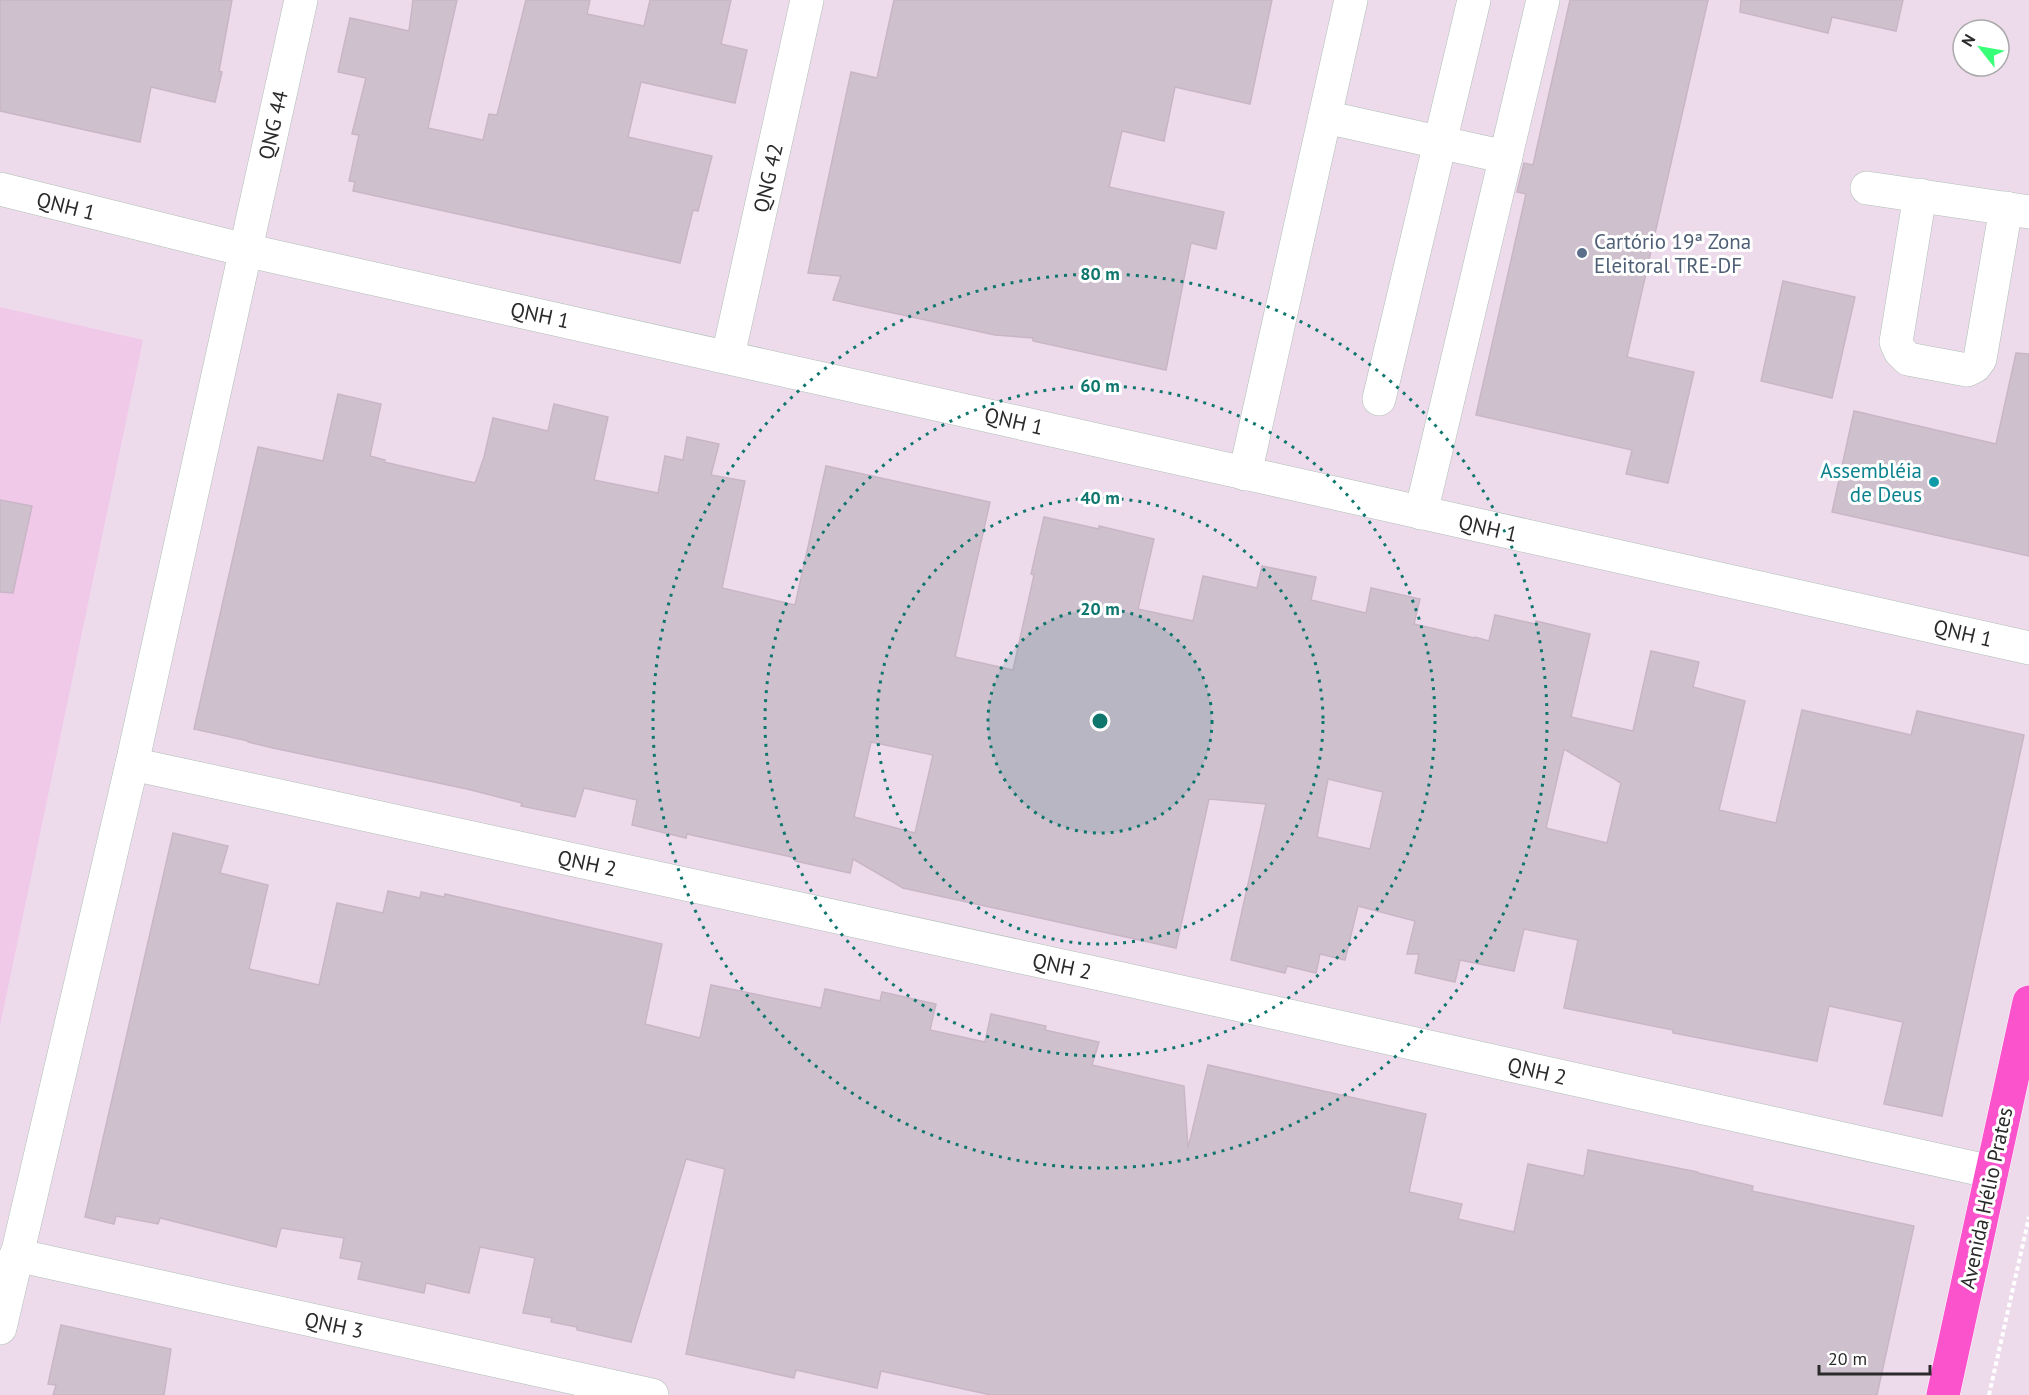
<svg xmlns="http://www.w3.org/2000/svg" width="2029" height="1395" viewBox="0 0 2029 1395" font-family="'PT Sans',sans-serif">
<rect width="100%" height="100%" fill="#eddbec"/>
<polygon fill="#f0c9e9" points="0,307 143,340 0,1026"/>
<g fill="#cfc0ce" stroke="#c9b5c6" stroke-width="1.5" fill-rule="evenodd">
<polygon points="0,0 232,0 219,71 222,72 215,102 151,87 140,142 0,111"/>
<polygon points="413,0 457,0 428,128 483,140 489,114 497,115 526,0 590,0 587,14 644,26 650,0 731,0 721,44 747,50 735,103 641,82 628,137 712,156 698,211 693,210 680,263 353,191 355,182 349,181 359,135 352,134 366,78 338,72 350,18 409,31"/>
<polygon points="894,0 1272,0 1250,104 1175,87 1164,141 1122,131 1109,187 1224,212 1216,249 1191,243 1166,370 1033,341 1033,338 995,335 833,300 841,276 808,273 851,72 877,78"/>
<polygon points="1570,0 1708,0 1627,357 1694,372 1668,483 1626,474 1632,450 1476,415 1526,194 1517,192 1524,163 1533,165"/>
<polygon points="1741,0 1903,0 1896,31 1832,17 1828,33 1740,12"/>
<polygon points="1783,281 1855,297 1832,398 1761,381"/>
<polygon points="2016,353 2029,354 2029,556 1832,512 1854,411 1996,444"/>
<path d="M338,394l43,10 -11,52 15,4 -1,2 91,21 9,-26 9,-39 55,13 6,-27 54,13 -14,63 64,13 7,-37 18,4 4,-23 32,7 -8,31 34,6 -23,107 73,17 31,-139 164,36 -35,155 58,13 21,-95 -3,-1 13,-57 55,12v-3l55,13 -16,70 55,12 10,-45 54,12 5,-22 54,11 -5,23 55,13 5,-25 49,11 -6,25 60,14 1,-1 14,4 6,-26 40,9 1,-3 54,13 -19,83 62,14 18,-80 48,11 -6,25 52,14 -26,109 57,13 26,-113 109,25 6,-24 107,24 -82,381 -58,-12 19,-82 -74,-16 -12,55 -144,-28v-3l-109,-22 14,-68 -54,-11 -10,42 -54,-11 -5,22 -40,-9 4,-19h-12l8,-33 -57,-15 -13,54 -25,-6 -4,19 -29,-7 -2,7 -54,-13 35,-156 -57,-5 -33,149 -273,-60 -50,-29 -3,14 -55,-12 1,-3 -109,-24 -1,4 -54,-13 5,-25 -53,-12 -9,29 -54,-11 1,-3 -55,-14 -194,-41 -25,-6v-1l-54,-12 64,-282 65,14zM871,742l62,13 -18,78 -61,-16zM1564,749l57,34 -14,60 -61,-15zM1328,779l55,13 -13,57 -53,-12z"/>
<polygon points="0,500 32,506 13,593 0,592"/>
<polygon points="173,833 228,846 220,873 268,885 249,969 319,985 337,903 383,913 388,891 420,898 421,892 444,897 445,894 662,944 645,1024 700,1038 711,985 821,1008 825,989 880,1001 882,992 936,1004 930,1030 985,1042 991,1014 1046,1026 1045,1030 1099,1042 1092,1065 1184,1086 1188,1148 1208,1065 1426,1114 1409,1192 1462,1204 1458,1219 1514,1232 1528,1164 1584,1176 1588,1150 1698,1172 1698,1173 1753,1186 1752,1191 1914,1226 1877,1395 991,1395 881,1371 877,1388 796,1370 794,1378 686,1354 725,1169 686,1159 631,1342 577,1330 577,1327 551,1322 552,1318 523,1313 535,1258 480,1247 469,1293 426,1283 424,1293 358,1279 362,1262 340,1258 344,1238 281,1228 276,1247 160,1218 158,1224 116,1216 114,1224 85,1217"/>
<polygon points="61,1325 171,1349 164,1395 53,1395 56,1385 48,1384"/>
</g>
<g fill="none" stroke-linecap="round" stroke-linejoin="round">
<defs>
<g id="minor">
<polyline points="1325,117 1506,157"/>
<polyline points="1867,188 2029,212"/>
<polyline points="0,189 245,250 2029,648"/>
<polyline points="1920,195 1896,342 1900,351 1908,359 1967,370 1975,366 1980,359 2006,208"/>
<polyline points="728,356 807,0"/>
<polyline points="1379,399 1474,0"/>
<polyline points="1245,474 1351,0"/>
<polyline points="1421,513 1543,0"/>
<polyline points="132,764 1132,981 1992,1172"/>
<polyline points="16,1255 652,1395"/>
<polyline points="0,1328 132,764 301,0"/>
</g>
<polyline id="major" points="1943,1395 2029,1002"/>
</defs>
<use href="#minor" stroke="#afbfb4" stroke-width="34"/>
<use href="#major" stroke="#fff" stroke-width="34"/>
<polyline stroke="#fff" stroke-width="4" stroke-dasharray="4.5 3" stroke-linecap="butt" points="1989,1395 2029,1217"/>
<use href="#minor" stroke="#fff" stroke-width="33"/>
<use href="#major" stroke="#fa53cc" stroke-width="33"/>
</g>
<circle cx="1100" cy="721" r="112" fill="#0f766e" fill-opacity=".12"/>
<g fill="none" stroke="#0f766e" stroke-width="3" stroke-dasharray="3 6">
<circle cx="1100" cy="721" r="112"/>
<circle cx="1100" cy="721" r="223"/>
<circle cx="1100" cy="721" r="335"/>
<circle cx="1100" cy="721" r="447"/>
</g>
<circle fill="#5c6f8a" stroke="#fff" stroke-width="2" cx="1582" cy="253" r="6"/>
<circle fill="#0f9aa8" stroke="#fff" stroke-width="2" cx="1934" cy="482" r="6"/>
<g text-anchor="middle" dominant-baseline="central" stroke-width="6" stroke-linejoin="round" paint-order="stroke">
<g font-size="21" fill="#2a2a2a" stroke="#fff">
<text transform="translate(273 125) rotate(-77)">QNG 44</text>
<text transform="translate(768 178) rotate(-77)">QNG 42</text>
<text transform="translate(66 206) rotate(14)">QNH 1</text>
<text transform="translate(540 315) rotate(12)">QNH 1</text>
<text transform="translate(1014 421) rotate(13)">QNH 1</text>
<text transform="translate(1488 528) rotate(13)">QNH 1</text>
<text transform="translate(1963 633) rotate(13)">QNH 1</text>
<text transform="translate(587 863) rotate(12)">QNH 2</text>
<text transform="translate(1062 966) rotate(12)">QNH 2</text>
<text transform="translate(1537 1071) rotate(13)">QNH 2</text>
<text transform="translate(1986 1198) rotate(-78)">Avenida Hélio Prates</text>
<text transform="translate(334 1325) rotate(12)">QNH 3</text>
</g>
<g font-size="21" fill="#4e5e75" stroke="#fff" text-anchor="start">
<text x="1594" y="241">Cartório 19ª Zona<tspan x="1594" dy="24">Eleitoral TRE-DF</tspan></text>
</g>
<g font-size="21" fill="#0d838f" stroke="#fff" text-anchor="end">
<text x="1922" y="470">Assembléia<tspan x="1922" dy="24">de Deus</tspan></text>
</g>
</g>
<circle cx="1100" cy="721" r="9" fill="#0f766e" stroke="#fff" stroke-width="3"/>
<g font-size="18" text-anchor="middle" font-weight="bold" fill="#0f766e" stroke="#fff" stroke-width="6" stroke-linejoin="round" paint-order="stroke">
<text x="1100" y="280">80 m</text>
<text x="1100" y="392">60 m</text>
<text x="1100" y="504">40 m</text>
<text x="1100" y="615">20 m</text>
</g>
<g transform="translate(1981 48) rotate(301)"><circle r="28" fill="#ffffff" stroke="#aaaaaa" stroke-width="1.5"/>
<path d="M0-4.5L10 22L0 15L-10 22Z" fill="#37ff77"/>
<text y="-9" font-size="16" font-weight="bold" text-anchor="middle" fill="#2a2a2a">N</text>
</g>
<path d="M1819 1365v9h111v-9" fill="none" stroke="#2a2a2a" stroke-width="3"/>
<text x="1828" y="1365" font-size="18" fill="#2a2a2a" stroke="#ffffff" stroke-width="4.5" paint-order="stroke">20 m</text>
</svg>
